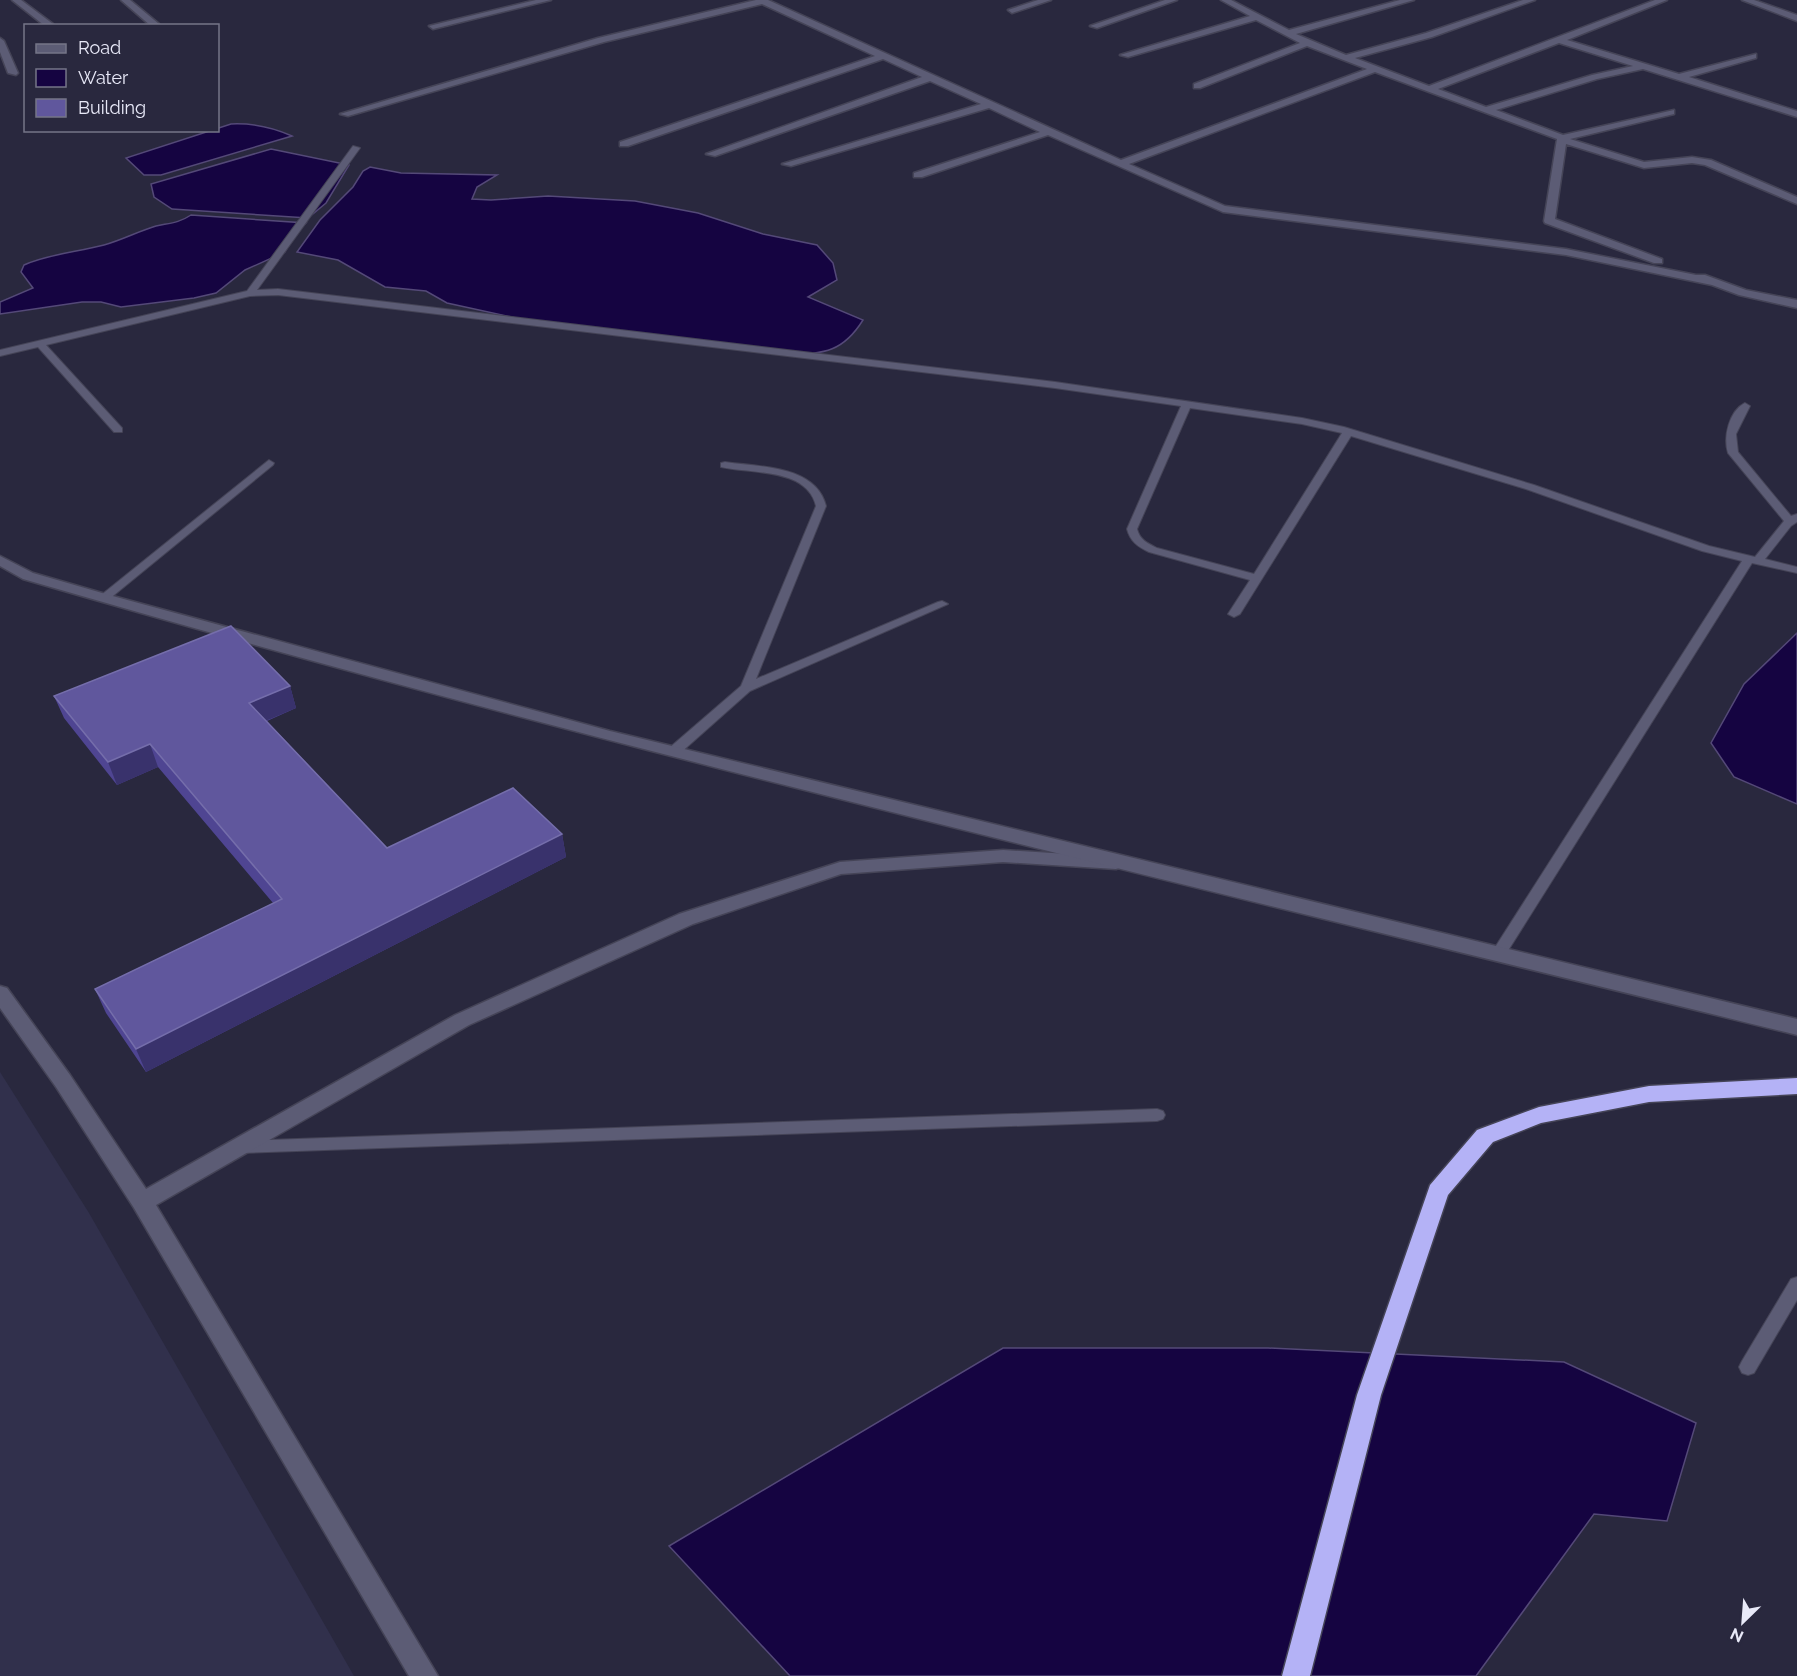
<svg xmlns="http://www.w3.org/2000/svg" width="1797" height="1676" viewBox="0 0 1797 1676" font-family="Raleway,sans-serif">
<rect width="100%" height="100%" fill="#29283e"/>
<polygon fill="#31304c" points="0,1072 89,1213 354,1676 0,1676"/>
<g fill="#150441" stroke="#544978" stroke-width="1.5">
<path d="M231,124c21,-1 43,4 61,12l-131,39h-17l-18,-17z"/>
<polygon points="271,149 349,165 326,203 308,218 172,209 154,197 151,184"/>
<path d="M370,167l31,6 96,2 -20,12 -5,12 19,1 57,-4 87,5 63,12 65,21 54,11 16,18 4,17 -29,17 55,23c-20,32 -38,33 -73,35l-274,-37 -69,-15 -21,-12 -41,-4 -47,-27 -41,-8 23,-32 33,-33 10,-16z"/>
<path d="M191,215l115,8 -12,12 -9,17 -40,18 -29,23 -22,5 -73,9 -20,-5h-19l-82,12v-12l33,-14 -12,-16 3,-7c24,-11 54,-13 80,-20 18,-5 35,-14 52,-19 14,-3 23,-3 35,-11z"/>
<polygon points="1797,633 1797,804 1734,777 1711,743 1744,684"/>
<polygon points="1003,1348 1268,1348 1564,1362 1696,1423 1667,1521 1594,1514 1476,1676 790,1676 669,1546"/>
</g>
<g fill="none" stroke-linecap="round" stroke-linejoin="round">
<defs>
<g id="lane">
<path d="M353,146l7,2 -103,142 21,-1 777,93 247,36 42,9 190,58 175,61 46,11 29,-36 -56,-68c-5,-16 1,-42 17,-50l5,3 -14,28 2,18 53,64 6,-2v8l-6,4 -26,33 32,8v6l-45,-10 -248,394h-10l-2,-4 2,-4 248,-388 -40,-10 -176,-62 -175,-53 -111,178 -6,3 -6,-3 22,-34 -101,-28c-11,-5 -19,-11 -22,-23l54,-123 -126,-18 -777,-93 -28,1 -204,49 76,83v4h-8l-76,-85 -38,9v-6l247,-59zM1190,408l112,16 40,9 -88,141 -97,-26c-10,-5 -17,-8 -20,-19z"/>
<polygon points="269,460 274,463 273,465 108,600 100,600 100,596"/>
<path d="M725,462c34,5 91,3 101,44l-70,173 182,-77 4,-1 6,3 -198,87 -72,64 -5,1 -6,-4 1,-3 73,-63 75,-180c-9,-38 -64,-32 -95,-39v-4z"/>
<polygon points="1157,1109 1163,1111 1165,1115 1163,1119 1157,1121 241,1153 235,1152 233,1147 235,1142 241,1141"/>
<polygon points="1797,1277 1797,1300 1754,1373 1748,1375 1742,1373 1739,1367 1742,1361 1791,1279"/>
</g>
<g id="street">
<polygon points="12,0 21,0 53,24 45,26"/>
<polygon points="121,0 130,0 159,24 151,26"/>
<polygon points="536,0 551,0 433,29 429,26"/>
<path d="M756,0h12l353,160 246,-91 -60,-23 -107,42h-6v-4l106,-41 -44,-23 -128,37 -8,-2 130,-39 -29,-16h10l58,30 111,-30h14l-118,34 50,21 80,-22 97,-33h12l-103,37 -77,21 74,28 226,-86h12l-100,40 112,34 77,-20v4l-67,19 108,34v6l-154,-48 -46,10 -101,31 67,25 111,-25v4l-104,25 74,23 48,-5 19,3 86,37v7l-92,-39 -13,-2 -48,5 -78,-24 -11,75 107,40v4h-8l-109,-40 -1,-2 13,-82 -182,-67 -246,92 96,42 341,43 130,26h9l41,15 51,10v8l-58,-13 -27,-10 -146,-30 -343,-43 -175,-77 -126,42h-8v-4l126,-41 -51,-24 -198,58 -9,-2 199,-60 -51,-23 -215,75 -9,-2 216,-77 -39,-18 -255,87h-8v-4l255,-86 -113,-52 -158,38 -256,74 -8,-2 258,-76zM1559,43l74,23 -41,9 -106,32 -48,-18z"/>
<polygon points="1038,0 1051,0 1012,13 1008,10"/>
<polygon points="1165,0 1177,0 1097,28 1090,26"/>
<polygon points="1742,0 1754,0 1797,15 1797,21"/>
<polygon points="0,38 4,41 18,73 16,75 8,73 0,52"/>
<polygon points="1003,850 1116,857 1122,859 1125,863 1122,867 1116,869 1003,862 841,874 693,924 469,1025 156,1205 438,1676 409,1676 134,1208 56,1087 0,1008 0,986 7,988 70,1075 146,1189 455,1015 679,914 840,862"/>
</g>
<path id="secondary" d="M0,556l33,17 76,22 501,136 1187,288v16c-593,-147 -1188,-285 -1774,-456l-23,-13z"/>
<polygon id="highway" points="1797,1078 1797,1094 1649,1102 1541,1123 1493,1142 1448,1195 1381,1395 1310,1676 1282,1676 1357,1395 1430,1185 1477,1130 1539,1107 1649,1086"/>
</defs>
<use href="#lane" stroke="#454457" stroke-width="2"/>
<use href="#street" stroke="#454457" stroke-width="3"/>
<use href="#secondary" stroke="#454457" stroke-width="3"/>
<use href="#highway" stroke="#454457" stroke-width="3"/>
<use href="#lane" fill="#5c5c75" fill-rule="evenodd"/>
<use href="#street" fill="#5c5c75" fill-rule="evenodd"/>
<use href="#secondary" fill="#5c5c75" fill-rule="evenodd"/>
<use href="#highway" fill="#b4b2f6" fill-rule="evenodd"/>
</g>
<polygon fill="#4f4592" points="290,686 296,708 267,721 387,848 562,834 566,857 146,1072 106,1013 95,989 273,903 158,767 117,785 64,718 54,696"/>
<g fill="#39326c">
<polygon points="290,686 296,708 256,725 249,703"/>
<polygon points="150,744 158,767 117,785 108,762"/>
<polygon points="562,834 566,857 146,1072 136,1049"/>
</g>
<polygon fill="#60579d" stroke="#756eab" stroke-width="1.5" points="231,626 290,686 249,703 387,848 513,788 562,834 136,1049 95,989 282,899 150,744 108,762 54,696"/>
<rect x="24" y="24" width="195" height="108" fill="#29283e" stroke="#757588" stroke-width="1.5"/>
<rect x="36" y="44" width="30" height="9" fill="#5c5c75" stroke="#757588" stroke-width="1.5"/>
<text x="78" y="54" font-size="18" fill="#e8e9f8">Road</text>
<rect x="36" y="69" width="30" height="18" fill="#150441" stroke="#757588" stroke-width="1.5"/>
<text x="78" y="84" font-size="18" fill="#e8e9f8">Water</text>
<rect x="36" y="99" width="30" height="18" fill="#60579d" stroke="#757588" stroke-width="1.5"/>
<text x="78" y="114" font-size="18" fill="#e8e9f8">Building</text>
<g transform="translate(1743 1622) rotate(205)" stroke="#29283e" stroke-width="4.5" paint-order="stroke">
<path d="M0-4.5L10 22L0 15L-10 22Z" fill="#e8e9f8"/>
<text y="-9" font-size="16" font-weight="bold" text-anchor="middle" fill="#e8e9f8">N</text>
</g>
</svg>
